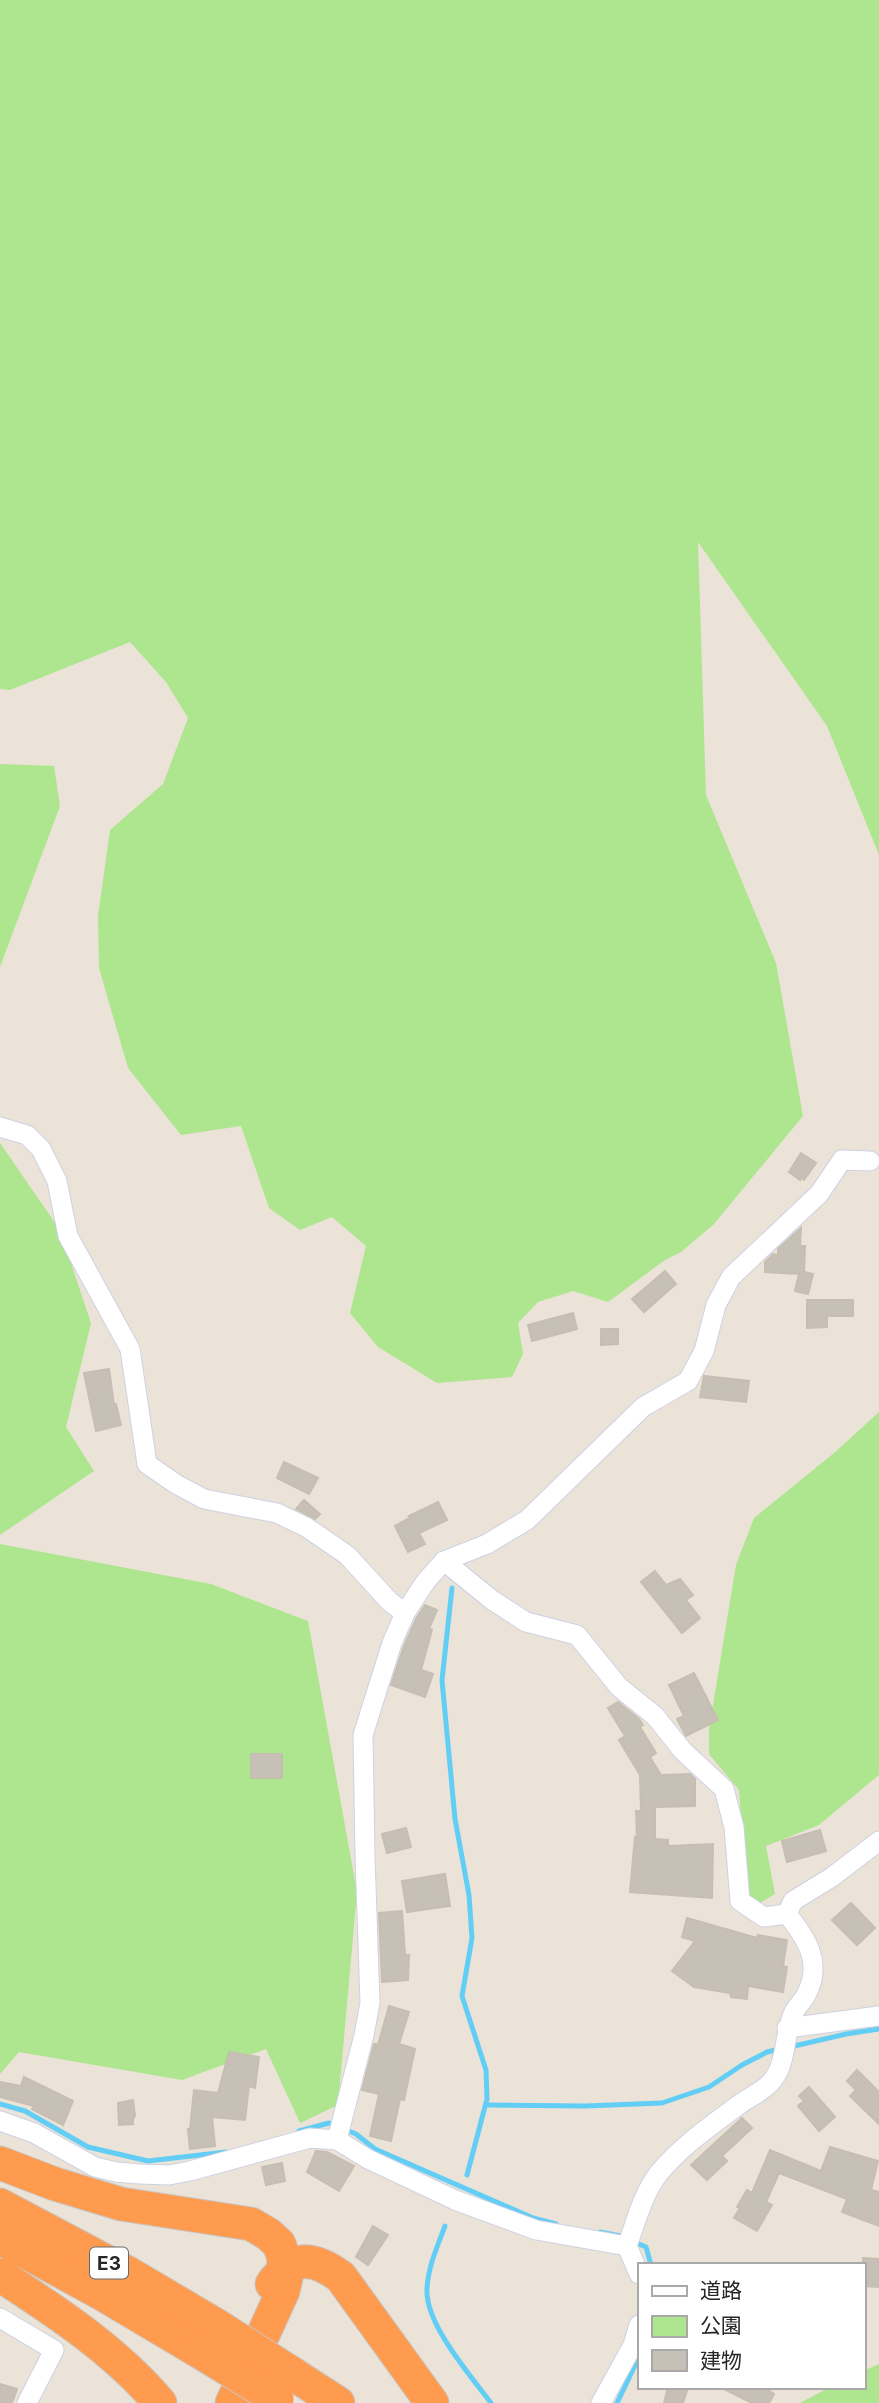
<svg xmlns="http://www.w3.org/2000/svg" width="879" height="2403" viewBox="0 0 879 2403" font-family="Inter,'Noto Sans JP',sans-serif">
<rect width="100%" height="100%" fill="#ebe3d7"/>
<g fill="#ade68f">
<polygon points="0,0 879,0 879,855 827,726 698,542 706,795 776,963 803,1116 714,1224 681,1252 665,1260 608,1302 573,1291 538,1302 518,1323 523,1354 512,1377 437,1383 378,1347 350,1313 366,1246 332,1217 300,1230 269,1208 241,1126 181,1135 128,1068 99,968 98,916 110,830 163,784 188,718 166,682 130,642 10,690 0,689"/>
<polygon points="0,764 54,766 60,806 0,967"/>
<polygon points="0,1143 60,1230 91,1323 66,1427 94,1471 0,1535"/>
<polygon points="879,1412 879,1775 819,1825 766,1846 775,1894 760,1903 746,1895 739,1790 709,1754 709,1729 736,1565 754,1518 834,1453"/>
<polygon points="0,1544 211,1584 308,1621 357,1892 338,2105 300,2123 266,2049 182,2080 19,2052 0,2074"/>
<polygon points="879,2364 879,2403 800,2403 830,2387 863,2387 863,2371"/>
</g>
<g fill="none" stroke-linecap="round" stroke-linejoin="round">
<g stroke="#62cef6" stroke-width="5">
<polyline points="452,1588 442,1680 455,1819 469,1895 472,1938 462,1996 486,2070 487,2099 467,2175"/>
<polyline points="790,2047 846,2034 879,2029"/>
<polyline points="0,2104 25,2111 88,2147 148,2161 226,2152"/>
<polyline points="486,2105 585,2106 662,2103 709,2087 742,2065 767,2052 780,2049"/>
<polyline points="299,2131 329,2123 356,2134 375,2149 533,2218 556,2224"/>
<path d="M445,2226c-8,21 -17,41 -18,63 -2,35 44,87 64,114"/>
<polyline points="600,2232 621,2236"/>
<polyline points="634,2242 646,2247 651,2265"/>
<polyline points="617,2403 639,2357"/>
</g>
</g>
<g fill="#c6c0b7" stroke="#c6bfb1" stroke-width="2">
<polygon points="801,1153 816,1163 804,1180 801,1178 800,1180 789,1172"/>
<polygon points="801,1228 800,1246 805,1246 804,1272 813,1274 808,1294 795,1291 799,1274 765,1272 765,1262 773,1254 778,1255 778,1249"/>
<polygon points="665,1271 676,1284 644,1312 632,1299"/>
<polygon points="807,1300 853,1300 853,1316 827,1316 827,1327 807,1328"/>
<polygon points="573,1313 577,1329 532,1341 528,1325"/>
<polygon points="601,1329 618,1329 618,1344 601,1345"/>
<polygon points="109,1369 114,1405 116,1404 121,1425 96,1431 84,1373"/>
<polygon points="704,1376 749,1381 746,1402 700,1397"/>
<polygon points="284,1462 318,1478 309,1494 277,1478"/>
<polygon points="304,1500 320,1514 315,1519 296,1509"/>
<polygon points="438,1502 447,1520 419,1533 425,1544 408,1552 395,1526 411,1517 409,1516"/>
<polygon points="655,1571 666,1585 680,1579 693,1595 686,1600 700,1618 682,1633 641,1582"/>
<polygon points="425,1605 437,1610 429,1629 432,1630 421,1670 433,1674 425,1697 391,1685 404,1646 416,1619"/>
<polygon points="694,1673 718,1720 686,1736 677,1719 684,1716 669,1685"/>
<polygon points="618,1702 639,1719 643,1725 640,1727 656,1753 650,1757 661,1775 690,1774 695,1779 695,1806 655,1807 655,1839 668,1840 668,1846 713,1844 712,1898 630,1892 635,1837 637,1838 636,1811 641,1811 640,1775 619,1740 625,1736 608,1708"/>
<rect x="251" y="1754" width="31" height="24"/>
<polygon points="406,1828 411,1847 387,1853 382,1834"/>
<polygon points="820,1830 826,1851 787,1862 782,1841"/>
<polygon points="445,1874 450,1906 407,1912 402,1881"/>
<polygon points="851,1903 875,1928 857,1945 832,1920"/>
<polygon points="402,1911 405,1955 409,1955 408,1980 382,1982 379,1913"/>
<polygon points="687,1918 757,1938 758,1935 787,1940 783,1966 787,1967 783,1992 748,1986 747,1999 731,1997 730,1993 694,1987 672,1971 695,1941 682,1937"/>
<polygon points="389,2006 409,2012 399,2044 415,2049 404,2100 400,2099 391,2141 370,2136 379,2094 362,2090 374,2044 378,2045"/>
<polygon points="229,2052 259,2057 255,2088 249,2086 245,2120 212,2117 215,2146 190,2149 188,2129 190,2129 194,2090 218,2093"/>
<polygon points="857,2070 879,2092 879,2124 850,2096 856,2090 847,2081"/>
<polygon points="24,2077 73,2101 63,2125 32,2109 34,2106 0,2097 0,2082 21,2086"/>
<polygon points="809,2087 835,2117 819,2131 798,2106 804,2101 799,2096"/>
<polygon points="133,2100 135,2116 133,2119 133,2124 119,2125 118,2103"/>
<polygon points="742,2118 752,2128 722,2156 727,2161 707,2180 691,2165"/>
<polygon points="830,2147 878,2161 871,2190 879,2192 879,2226 842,2212 847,2199 779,2173 766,2202 772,2205 757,2231 734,2218 740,2208 737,2207 747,2190 752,2193 770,2150 821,2171"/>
<polygon points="316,2151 327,2152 354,2166 339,2191 307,2172"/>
<polygon points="282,2163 285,2181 266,2185 262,2167"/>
<polygon points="373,2226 388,2235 368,2265 356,2257"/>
<polygon points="863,2258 879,2259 879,2287 863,2286"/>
<polygon points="0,2384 17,2389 12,2403 0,2403"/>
<polygon points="668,2387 688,2387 683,2403 664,2403"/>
<polygon points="720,2387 764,2387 774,2394 769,2403 752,2403"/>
</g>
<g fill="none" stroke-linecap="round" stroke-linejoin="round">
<defs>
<g id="minor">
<polyline points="0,1127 27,1135 41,1149 57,1181 68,1236 130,1349 147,1464 176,1484 204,1499 277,1513 306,1527 347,1555 390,1602 405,1613"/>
<polyline points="444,1561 492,1600 526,1622 577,1635 619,1687 655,1716 683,1751 724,1789 734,1827 740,1901 764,1917 787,1914"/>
<polyline points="787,1914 793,1901 832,1877 879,1841"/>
<polyline points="787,2028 879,2016"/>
<polyline points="0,2121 34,2133 95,2167 116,2172 140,2174 169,2175 190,2171 310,2138 337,2140 368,2159 455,2200 536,2230 627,2246"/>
<polyline points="337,2140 364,2035 370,2003 365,1856 363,1735 392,1643 405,1613 426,1581 444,1561 487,1544 527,1520 643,1407 688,1381 704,1351 716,1305 731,1277 819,1194 842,1160 870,1161"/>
<path d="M639,2274l-12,-28c9,-24 16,-53 32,-73 22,-27 54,-49 81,-69 10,-7 23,-13 31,-22 17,-19 12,-48 23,-70 3,-6 9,-11 12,-17 17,-32 1,-56 -19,-81"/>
<polyline points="0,2318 54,2350 27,2403"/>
<polyline points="601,2403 633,2345 639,2325"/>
</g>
<g id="motorway">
<polyline points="0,2163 55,2184 121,2204 251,2224 268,2234 279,2244 283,2255 286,2278 283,2291 232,2403"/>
<polyline points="0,2205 128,2273 216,2325"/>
<polyline points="0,2238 104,2295 200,2352"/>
<path d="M0,2275c57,37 116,76 160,128"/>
<path d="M272,2284c21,-29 41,-28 69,-7l91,126"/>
<polyline points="293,2374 338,2403"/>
</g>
</defs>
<use href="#minor" stroke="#cdd1e2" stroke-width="21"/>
<use href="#motorway" stroke="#c7c7c7" stroke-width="35"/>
<use href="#minor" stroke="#fff" stroke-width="19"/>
<use href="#motorway" stroke="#ff9b4e" stroke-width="33"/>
<defs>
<g id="motorway-bridge">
<polyline points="216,2325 293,2374"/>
<polyline points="200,2352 277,2399"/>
</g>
</defs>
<use href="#motorway-bridge" stroke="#c7c7c7" stroke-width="35" stroke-linecap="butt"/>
<use href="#motorway-bridge" stroke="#ff9b4e" stroke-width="33"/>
</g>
<g text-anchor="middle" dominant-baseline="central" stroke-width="6" stroke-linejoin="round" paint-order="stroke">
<rect fill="#fff" stroke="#686868" stroke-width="2" x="90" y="2247.5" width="38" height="31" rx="5"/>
<g font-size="19" font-weight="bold" fill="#272727">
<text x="109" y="2263">E3</text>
</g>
</g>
<rect x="638" y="2263" width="228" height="126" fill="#ffffff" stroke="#a9a9a9" stroke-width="2"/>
<rect x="652" y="2286" width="35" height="10" fill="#ffffff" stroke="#a9a9a9" stroke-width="2"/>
<text x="700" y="2298" font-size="21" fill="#272727">道路</text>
<rect x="652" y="2316" width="35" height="21" fill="#ade68f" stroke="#a9a9a9" stroke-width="2"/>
<text x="700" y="2333" font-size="21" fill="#272727">公園</text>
<rect x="652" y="2350" width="35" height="21" fill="#c6c0b7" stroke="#a9a9a9" stroke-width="2"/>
<text x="700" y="2368" font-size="21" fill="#272727">建物</text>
</svg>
